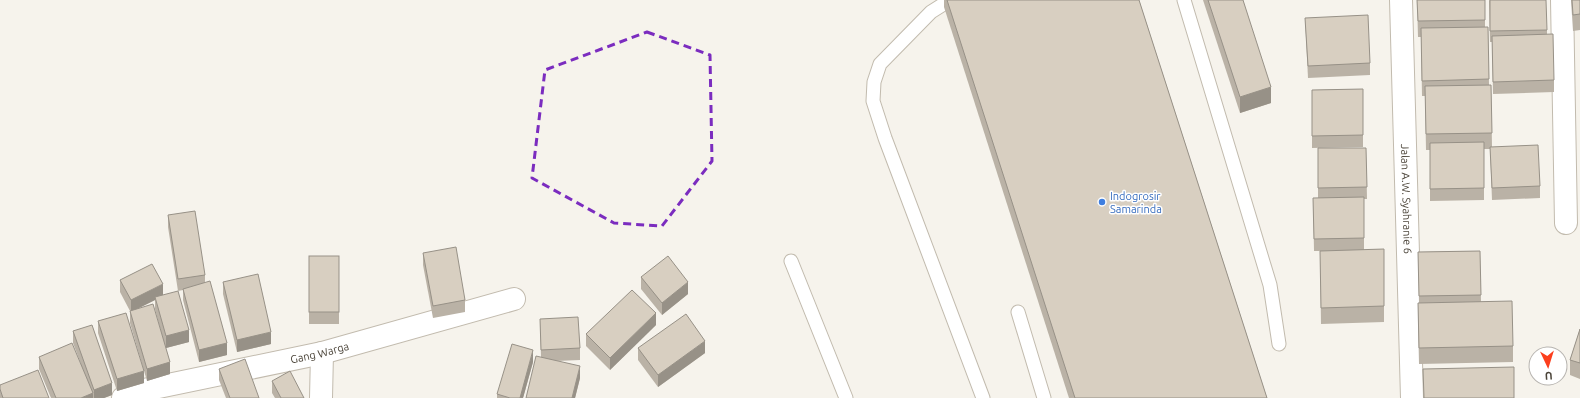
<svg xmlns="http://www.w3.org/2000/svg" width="1580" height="398" viewBox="0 0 1580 398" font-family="Ubuntu,sans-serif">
<rect width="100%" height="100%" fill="#f6f3ec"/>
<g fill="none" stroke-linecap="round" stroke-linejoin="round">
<defs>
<g id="lane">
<polyline points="950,0 931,12 880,64 874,82 873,101 885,138 983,398"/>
<polyline points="1184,0 1270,285 1279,344"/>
<polyline points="791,261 846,398"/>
<polyline points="1018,312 1044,398"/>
</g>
<g id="street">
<path id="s1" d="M1401,0l11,398"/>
<polyline points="1562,0 1566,223"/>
<path id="s2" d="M123,398l21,-8 178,-37 192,-54"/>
<polyline points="321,398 322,353"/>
</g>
</defs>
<use href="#lane" stroke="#c2bbae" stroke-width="15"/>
<use href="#street" stroke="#c2bbae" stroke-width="24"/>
<use href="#lane" stroke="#fff" stroke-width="13"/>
<use href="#street" stroke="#fff" stroke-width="22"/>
</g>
<g fill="#bab2a6" fill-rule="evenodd">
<polygon points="944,0 1139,0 1267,398 1069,398 944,7"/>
<polygon points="1203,0 1243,0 1271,103 1240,113"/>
<polygon points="1417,0 1485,0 1485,27 1488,27 1489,85 1491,85 1492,147 1540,186 1540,198 1492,200 1490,149 1484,149 1484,200 1430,201 1430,150 1426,150 1425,96 1422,96 1421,37 1418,37"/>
<polygon points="1489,0 1547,30 1547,34 1554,80 1554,92 1493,94 1492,42 1490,42"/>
<polygon points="1571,0 1580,0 1580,30 1573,31"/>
<polygon points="1305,18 1370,63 1370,75 1308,78"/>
<polygon points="1363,89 1363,147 1312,148 1312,90"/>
<polygon points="1318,148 1366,148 1367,199 1364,199 1364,250 1384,249 1384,322 1321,324 1320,251 1314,251 1313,198 1318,198"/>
<polygon points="168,215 205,275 205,283 227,355 199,362 183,300 183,290 178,291 168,227"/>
<polygon points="1480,251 1481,302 1513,346 1513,362 1419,364 1418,319 1418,303 1419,303 1418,252"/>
<polygon points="423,253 465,300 465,312 433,318 423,265"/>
<rect x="309" y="256" width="30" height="68"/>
<polygon points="641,277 688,294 662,315 641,289"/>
<path d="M120,280l43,15 26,47 -23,6 4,26 -23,7 -17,-58v-12l-10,-19zM155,300v9l8,30 -24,-31z"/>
<polygon points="223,282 271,344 237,352 223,294"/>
<polygon points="540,319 580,348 580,360 556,361 580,378 575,398 526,398 541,357"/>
<polygon points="98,321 144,383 117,391 98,333"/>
<polygon points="656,325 610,370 586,346 586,334"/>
<polygon points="1580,329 1580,379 1570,375 1570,360"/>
<polygon points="73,331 112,395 104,398 51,398 39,369 39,357 81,364 73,343"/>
<polygon points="638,348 705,353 658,387 638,360"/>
<polygon points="533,362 523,398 497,398 497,394"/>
<polygon points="219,369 259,398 226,398 219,380"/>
<polygon points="272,381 304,398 275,398 272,393"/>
<polygon points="0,385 49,398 0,398"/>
</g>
<g fill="#979187">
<polygon points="1271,87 1271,103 1240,113 1240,97"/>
<polygon points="688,282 688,294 662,315 662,303"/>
<polygon points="163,284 163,296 155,297 155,300 131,312 131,300"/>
<polygon points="656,313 656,325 610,370 610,358"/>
<polygon points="189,330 189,342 166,348 166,336"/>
<polygon points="271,332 271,344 237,352 237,340"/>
<polygon points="705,341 705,353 658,387 658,375"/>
<polygon points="227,343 227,355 199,362 199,350"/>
<polygon points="533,350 533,362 523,398 520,398"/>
<polygon points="170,362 170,374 147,381 147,369"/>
<polygon points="580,366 580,378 575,398 572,398"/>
<polygon points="144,371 144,383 117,391 117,379"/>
<polygon points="112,383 112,395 104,398 94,398 94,390"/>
<polygon points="93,393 93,398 81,398"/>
</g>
<g fill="#d8cfc1" stroke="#979187">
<polygon points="947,0 1139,0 1267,398 1075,398"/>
<polygon points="1208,0 1243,0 1271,87 1240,97"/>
<polygon points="1417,0 1485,0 1485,20 1418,21"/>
<polygon points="1490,0 1546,0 1547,30 1490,31"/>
<polygon points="1572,0 1580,0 1580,14 1573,15"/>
<polygon points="1368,15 1370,63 1308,66 1305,18"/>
<polygon points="1488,27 1489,79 1422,81 1421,28"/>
<polygon points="1553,34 1554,80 1493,82 1492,36"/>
<polygon points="1491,85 1492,133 1426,134 1425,86"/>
<polygon points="1363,89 1363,135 1312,136 1312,90"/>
<polygon points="1484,142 1484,188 1430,189 1430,143"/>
<polygon points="1538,145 1540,186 1492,188 1490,147"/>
<polygon points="1318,148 1366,148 1367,187 1318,188"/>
<polygon points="1364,197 1364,238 1314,239 1313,198"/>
<polygon points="195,211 205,275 178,279 168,215"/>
<polygon points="456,247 465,300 433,306 423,253"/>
<polygon points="1384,249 1384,306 1321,308 1320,251"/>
<polygon points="1480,251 1481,295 1419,296 1418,252"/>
<rect x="309" y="256" width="30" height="56"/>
<polygon points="668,256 688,282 662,303 641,277"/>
<polygon points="152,264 163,284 131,300 120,280"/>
<polygon points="258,274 271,332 237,340 223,282"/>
<polygon points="210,281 227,343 199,350 183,289"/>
<polygon points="632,290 656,313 610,358 586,334"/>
<polygon points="178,291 189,330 166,336 155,297"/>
<polygon points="1512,301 1513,346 1419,348 1418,303"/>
<polygon points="153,304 170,362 147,369 130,311"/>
<polygon points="126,313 144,371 117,379 98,321"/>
<polygon points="686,314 705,341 658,375 638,348"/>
<polygon points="578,317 580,348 541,350 540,319"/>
<polygon points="92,325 112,383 94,390 73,331"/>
<polygon points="1580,329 1580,363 1570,360"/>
<polygon points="72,343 93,393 81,398 56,398 39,357"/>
<polygon points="512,344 533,350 520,398 510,398 497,394"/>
<polygon points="536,356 580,366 572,398 526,398"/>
<polygon points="245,359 259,398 230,398 219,369"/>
<polygon points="1514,367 1514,398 1424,398 1423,369"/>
<polygon points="38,370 49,398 3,398 0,389 0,385"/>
<polygon points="290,371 304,398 281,398 272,381"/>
</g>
<path fill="none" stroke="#7b2cbf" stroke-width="3" stroke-dasharray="8 5" stroke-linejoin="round" d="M647,32l63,23 2,106 -50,65 -48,-3 -82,-45 13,-108z"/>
<circle fill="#3f7fe0" stroke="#fff" stroke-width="1.5" cx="1102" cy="202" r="4"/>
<g text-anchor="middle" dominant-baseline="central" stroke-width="3" stroke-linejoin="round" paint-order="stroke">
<g font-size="11" fill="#366cbe" stroke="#fff" text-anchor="start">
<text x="1110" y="196">Indogrosir<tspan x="1110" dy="13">Samarinda</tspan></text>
</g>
<g font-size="11" fill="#4b4439" stroke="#fff">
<text stroke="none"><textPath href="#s1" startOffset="199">Jalan A.W. Syahranie 6</textPath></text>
<text stroke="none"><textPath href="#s2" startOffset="202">Gang Warga</textPath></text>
</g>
</g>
<g transform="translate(1548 366) rotate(176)"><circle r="19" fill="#ffffff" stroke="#b7b4b0"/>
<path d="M0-3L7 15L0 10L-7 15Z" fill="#fc3f1d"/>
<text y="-6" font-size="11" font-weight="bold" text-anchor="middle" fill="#4b4439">U</text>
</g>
</svg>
